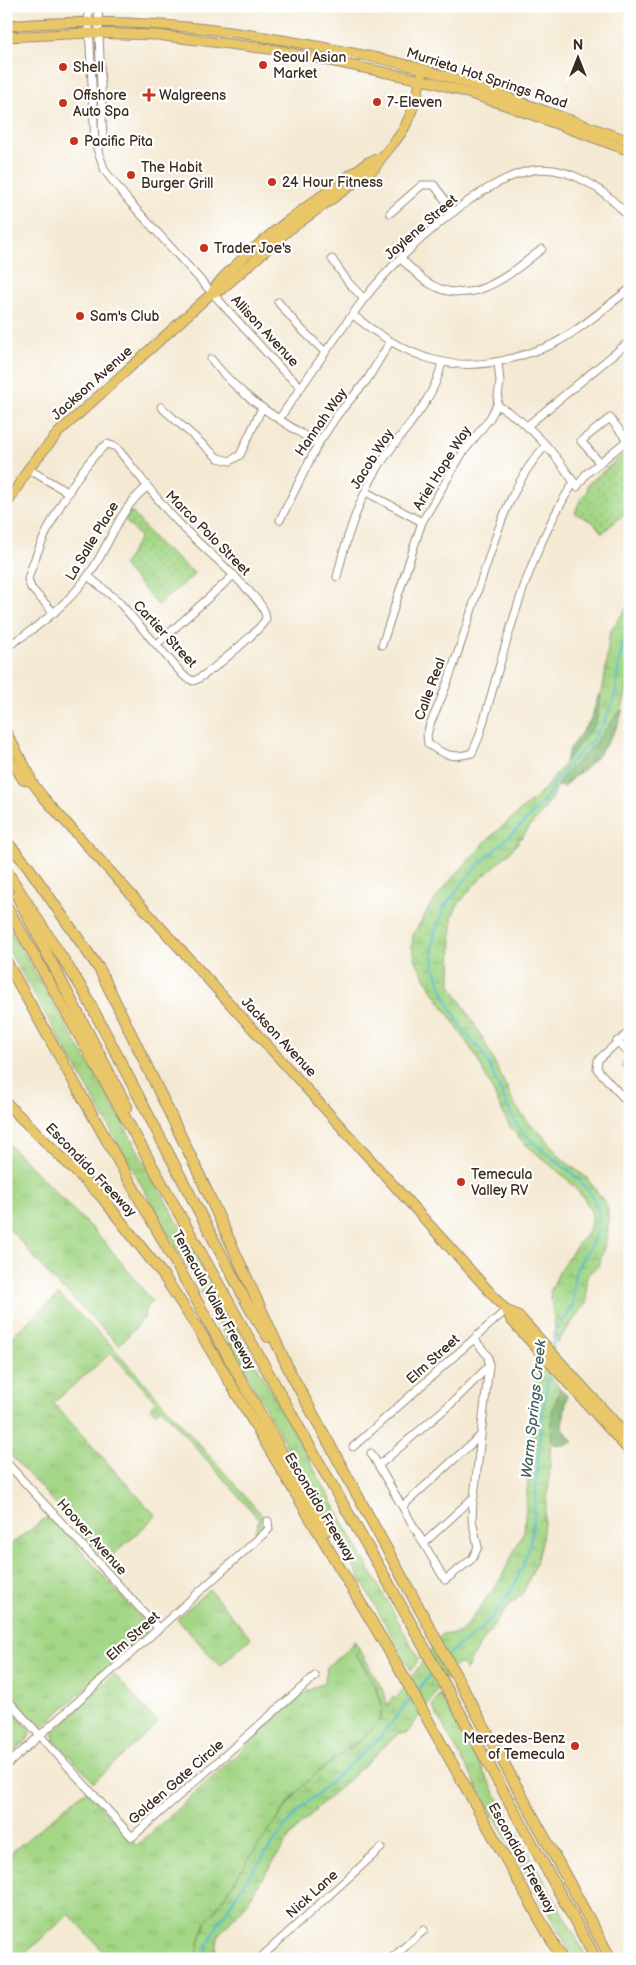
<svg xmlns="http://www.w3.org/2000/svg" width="636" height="1965" viewBox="0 0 636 1965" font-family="'Balsamiq Sans',sans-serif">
<defs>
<pattern id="grass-tufts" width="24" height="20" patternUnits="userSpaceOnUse" patternTransform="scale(1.25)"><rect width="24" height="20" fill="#a3d685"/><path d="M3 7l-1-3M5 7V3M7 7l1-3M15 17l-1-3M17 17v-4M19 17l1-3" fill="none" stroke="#8db872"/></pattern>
<pattern id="forest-crowns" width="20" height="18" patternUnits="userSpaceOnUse" patternTransform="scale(1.25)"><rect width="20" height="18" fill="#82b772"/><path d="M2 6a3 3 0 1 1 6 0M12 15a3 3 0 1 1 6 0" fill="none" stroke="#6c955d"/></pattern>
<pattern id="wetland-marsh" width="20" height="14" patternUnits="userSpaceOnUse" patternTransform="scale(1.25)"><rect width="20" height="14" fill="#a3d685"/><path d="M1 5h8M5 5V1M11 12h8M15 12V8" fill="none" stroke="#8db872"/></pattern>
<pattern id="park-dots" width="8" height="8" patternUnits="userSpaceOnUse" patternTransform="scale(1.25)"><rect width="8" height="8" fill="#a3d685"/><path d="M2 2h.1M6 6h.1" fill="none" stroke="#8db872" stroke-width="1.8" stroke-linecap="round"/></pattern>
</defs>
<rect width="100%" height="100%" fill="#fff"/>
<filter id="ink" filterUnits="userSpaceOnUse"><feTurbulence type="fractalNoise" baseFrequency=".02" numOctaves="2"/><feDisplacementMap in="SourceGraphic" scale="10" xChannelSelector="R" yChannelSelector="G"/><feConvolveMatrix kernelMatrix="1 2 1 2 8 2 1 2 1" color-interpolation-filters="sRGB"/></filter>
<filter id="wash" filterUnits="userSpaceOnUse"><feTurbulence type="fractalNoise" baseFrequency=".0096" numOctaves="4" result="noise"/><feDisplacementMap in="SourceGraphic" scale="20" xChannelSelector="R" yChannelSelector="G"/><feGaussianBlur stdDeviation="1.12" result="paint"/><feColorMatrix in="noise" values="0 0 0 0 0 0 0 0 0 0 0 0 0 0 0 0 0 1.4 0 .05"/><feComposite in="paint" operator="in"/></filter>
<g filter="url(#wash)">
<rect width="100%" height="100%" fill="#f4e9d3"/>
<g fill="url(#grass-tufts)" stroke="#6f8052">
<polygon points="6,923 110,1100 419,1659 411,1670 77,1069 6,946"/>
<polygon points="6,1142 103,1240 152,1301 145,1310 144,1319 119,1345 64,1289 62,1290 10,1229 6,1231"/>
<polygon points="59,1295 112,1346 262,1515 263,1525 259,1531 211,1576 209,1574 255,1533 259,1519 161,1408 155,1413 150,1407 156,1402 111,1353 53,1403 156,1516 105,1562 74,1524 6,1450 6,1341"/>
<polygon points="50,1515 145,1623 147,1634 41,1728 36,1726 6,1693 6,1548"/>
<polygon points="209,1589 251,1638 220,1666 177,1619"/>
<polygon points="354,1640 360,1650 356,1653 380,1696 382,1709 379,1723 359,1741 346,1749 311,1778 288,1803 213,1914 206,1921 195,1959 110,1959 69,1914 19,1959 14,1959 6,1946 6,1857 86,1790 137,1846 303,1694 324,1682 327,1672 326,1668 352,1645"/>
<polygon points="114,1674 158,1723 94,1782 55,1741 53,1733"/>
<polygon points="440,1694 588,1959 574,1959 432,1706"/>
<polygon points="6,1702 31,1732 27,1740 6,1759"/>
</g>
<g fill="url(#forest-crowns)" stroke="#5e7048">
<path d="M599,693c11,23 -18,51 -31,68h-3l5,-13 21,-29z"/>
<path d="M622,709c1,15 -22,46 -34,57 -8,8 -17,10 -23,21l-7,-1 4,-9 24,-24z"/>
<path d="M560,1388l7,8 -5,31 11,15 -9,3 -10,-1c-8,-14 -1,-43 6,-56z"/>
</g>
<g fill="url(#wetland-marsh)" stroke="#6f8052">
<polygon points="630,603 630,677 622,709 586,753 562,777 549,803 510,852 473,886 457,906 452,917 451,985 483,1039 516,1107 530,1124 544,1136 562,1159 586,1177 608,1207 608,1233 599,1265 588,1274 586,1279 587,1302 557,1343 550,1292 562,1266 590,1228 592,1214 585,1200 568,1180 523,1142 509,1125 477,1058 431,988 416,961 412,946 413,935 429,908 447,884 487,840 543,791 596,723 605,676 609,637 611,630"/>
<path d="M537,1361l23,27 -8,23 -3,73 -7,55 -6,24 -13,30 -17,16 -31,43 -9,19 -4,-7h-5l-50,69h-8l-97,90 -12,14 -48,72 -23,25 -3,15 -5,10h-16l11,-38 7,-7c18,-28 36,-55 55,-82 14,-19 26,-38 43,-54 16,-14 66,-45 70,-63 6,-20 -16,-45 -25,-62l4,-3 25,44 2,13 6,-11 2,4 47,-66h14l7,-4 37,-50 24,-49z"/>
</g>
<g fill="url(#park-dots)" stroke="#6f8052">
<polygon points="630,449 630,509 602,533 594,523 575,513 581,498 587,492 587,485"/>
<polygon points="131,511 158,543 195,574 158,605 123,566 140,537 125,520"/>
</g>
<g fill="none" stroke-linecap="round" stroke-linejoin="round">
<g stroke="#53bbd0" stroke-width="2">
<path d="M553,1349c-1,-30 16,-27 20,-45 2,-10 -1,-20 2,-30 7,-22 28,-35 23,-62 -6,-39 -67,-59 -85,-94 -11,-21 -18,-45 -31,-66 -3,-5 -8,-8 -11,-12 -14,-16 -33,-56 -37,-77 -12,-65 69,-115 106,-157 9,-10 13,-22 21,-32 8,-12 22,-24 32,-35 9,-13 19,-30 22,-46 4,-21 2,-43 15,-62"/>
<path d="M449,1654c11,-12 27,-18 38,-31 52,-58 46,-104 52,-175 2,-27 6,-53 11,-79"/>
<polyline points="416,1692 434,1670"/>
<polyline points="203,1959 214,1931 244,1883 285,1827 299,1810 376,1741 412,1698"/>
</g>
</g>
</g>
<g filter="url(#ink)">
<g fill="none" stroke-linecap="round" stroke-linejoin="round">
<defs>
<g id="minor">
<polyline points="88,6 95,143 105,171 127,199 283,371 300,386"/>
<polyline points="98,6 103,142 98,148"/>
<polyline points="358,6 388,10 403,6"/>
<polyline points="390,213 422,185 434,185 454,212"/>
<polyline points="332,259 348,282 364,299"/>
<path d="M401,259c7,6 15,15 23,21 44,32 84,-4 118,-31"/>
<polyline points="278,302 299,327 324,351"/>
<path d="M353,315c55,44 104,63 173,39 10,-4 21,-6 29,-11 27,-14 50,-36 75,-54"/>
<path d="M211,359c30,39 66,59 107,85"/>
<path d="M497,405c35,20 58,48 80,82l9,-13 44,-36"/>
<polyline points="161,407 218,458 230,461 240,455 262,408"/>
<path d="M279,419c28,-40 55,-81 85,-120 34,-43 114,-119 169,-129 36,-6 76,22 97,49"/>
<polyline points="527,426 630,341"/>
<path d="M546,445c-30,32 -46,77 -59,118 -18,52 -34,113 -57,161l-3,11 1,9c16,11 25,15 44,9l7,-16c26,-86 45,-179 95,-255"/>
<polyline points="600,463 581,441 610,418 627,440"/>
<polyline points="28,469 69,493"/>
<polyline points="366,492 422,522"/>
<polyline points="280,520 318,444 338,414 367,380 390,342"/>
<path d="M337,577c9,-39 21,-77 42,-111 22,-35 55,-63 63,-104"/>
<path d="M54,613l-23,-25 -3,-9c11,-38 48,-111 79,-135l9,3c21,25 39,51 61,74 21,23 45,41 66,64 8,8 23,22 23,34 -6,11 -61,59 -73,62l-9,-5 -66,-75 -30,-25"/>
<path d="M11,644c30,-19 59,-42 79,-71 21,-30 28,-63 57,-86"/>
<polyline points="157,644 234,575"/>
<polyline points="382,645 422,522 462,454 490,418 497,405 500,382 498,363"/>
<polyline points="630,1031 598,1060 597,1069 630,1105"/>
<polyline points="617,1041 630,1055"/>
<polyline points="626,1064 630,1061"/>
<polyline points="353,1447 506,1310"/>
<polyline points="371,1453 445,1580 472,1559 478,1547 472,1520 473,1500"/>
<polyline points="6,1462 159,1629"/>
<polyline points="379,1465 453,1402 489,1366"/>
<polyline points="404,1505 481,1435 489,1366 488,1356 474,1339"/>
<polyline points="424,1543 474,1497 481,1435"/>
<polyline points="6,1698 132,1837 315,1676"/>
<polyline points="6,1766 269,1529 268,1521"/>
<polyline points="259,1959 381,1848"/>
<polyline points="391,1959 424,1930"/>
</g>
<g id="major">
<path d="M9,26c106,-10 209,1 313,21 35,7 70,13 104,23 69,21 136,48 204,71"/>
<polyline points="6,37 89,33 157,35 277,50 436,83 505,105 630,151"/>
<path d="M212,293l9,-3 68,-60 86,-62c7,-14 20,-24 28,-38 10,-17 15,-37 19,-56"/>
<path d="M6,506l22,-37 31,-37 153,-139c6,-13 18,-22 28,-32 39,-37 85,-67 128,-99l12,-4"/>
<polyline points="6,732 30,775 31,781 44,798 445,1242 506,1310 511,1320 630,1452"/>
<polyline points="6,752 23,780 31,781"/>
<polyline points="506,1310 518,1315 630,1439"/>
</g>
<g id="highway">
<polyline points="6,25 16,25"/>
<polyline points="6,841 27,865 100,970 194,1163 290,1372 611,1959"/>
<polyline points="6,870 83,990 250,1309 268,1337"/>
<polyline points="17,896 127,1107"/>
<polyline points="6,905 306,1440 388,1582 596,1959"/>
<polyline points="6,961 326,1531"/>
<polyline points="6,1103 101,1196 163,1275 200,1332 392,1656 562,1959"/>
</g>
</defs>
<use href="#minor" stroke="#988a78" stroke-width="9"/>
<use href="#major" stroke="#988a78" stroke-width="11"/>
<use href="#highway" stroke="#988a78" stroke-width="12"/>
<use href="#minor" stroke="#fff" stroke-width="7"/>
<use href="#major" stroke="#e9c769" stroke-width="9"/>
<use href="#highway" stroke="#e9c769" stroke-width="10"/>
</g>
</g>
<g fill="#c8321e" stroke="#fff" stroke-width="2">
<circle cx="263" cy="65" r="5"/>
<circle cx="63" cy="67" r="5"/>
<path d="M146.5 87.5h5v5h5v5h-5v5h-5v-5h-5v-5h5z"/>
<circle cx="377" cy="102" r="5"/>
<circle cx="63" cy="103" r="5"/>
<circle cx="74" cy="141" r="5"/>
<circle cx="131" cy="175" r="5"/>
<circle cx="272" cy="182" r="5"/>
<circle cx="204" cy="248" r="5"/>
<circle cx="80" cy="316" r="5"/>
<circle cx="461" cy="1182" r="5"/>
<circle cx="575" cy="1746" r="5"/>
</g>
<g text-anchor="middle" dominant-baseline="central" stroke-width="4.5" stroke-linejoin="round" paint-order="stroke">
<g font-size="14" fill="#3b2a1e" stroke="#fff" text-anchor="start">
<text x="273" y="57">Seoul Asian<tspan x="273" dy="16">Market</tspan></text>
<text x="73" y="67">Shell</text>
<text x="73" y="95">Offshore<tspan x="73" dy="16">Auto Spa</tspan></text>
<text x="159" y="95">Walgreens</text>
<text x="387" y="102">7-Eleven</text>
<text x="84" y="141">Pacific Pita</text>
<text x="141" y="167">The Habit<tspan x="141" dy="16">Burger Grill</tspan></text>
<text x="282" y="182">24 Hour Fitness</text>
<text x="214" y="248">Trader Joe's</text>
<text x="90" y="316">Sam's Club</text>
<text x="471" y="1174">Temecula<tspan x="471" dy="16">Valley RV</tspan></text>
<text x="565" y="1738" text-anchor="end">Mercedes-Benz<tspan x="565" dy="16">of Temecula</tspan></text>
</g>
<g font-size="14" fill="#3b2a1e" stroke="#fff">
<text transform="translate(487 78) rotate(18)">Murrieta Hot Springs Road</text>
<text transform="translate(421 227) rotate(-41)">Jaylene Street</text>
<text transform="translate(265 331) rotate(47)">Allison Avenue</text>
<text transform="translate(92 383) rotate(-42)">Jackson Avenue</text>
<text transform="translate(321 422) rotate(-55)">Hannah Way</text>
<text transform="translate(372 459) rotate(-58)">Jacob Way</text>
<text transform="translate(442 468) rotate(-58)">Ariel Hope Way</text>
<text transform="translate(208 533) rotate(45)">Marco Polo Street</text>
<text transform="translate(92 541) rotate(-59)">La Salle Place</text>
<text transform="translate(165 634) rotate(47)">Cartier Street</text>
<text transform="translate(430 689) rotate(-70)">Calle Real</text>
<text transform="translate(279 1037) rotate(47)">Jackson Avenue</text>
<text transform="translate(91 1170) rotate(46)">Escondido Freeway</text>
<text transform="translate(214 1300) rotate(61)">Temecula Valley Freeway</text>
<text transform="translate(433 1359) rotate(-42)">Elm Street</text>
<text transform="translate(320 1507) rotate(59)">Escondido Freeway</text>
<text transform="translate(92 1537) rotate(48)">Hoover Avenue</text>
<text transform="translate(133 1636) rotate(-42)">Elm Street</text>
<text transform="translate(176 1782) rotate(-41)">Golden Gate Circle</text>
<text transform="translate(522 1858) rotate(61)">Escondido Freeway</text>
<text transform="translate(312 1894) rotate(-42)">Nick Lane</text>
</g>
<g font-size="15" font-style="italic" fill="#435d5c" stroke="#fff">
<text transform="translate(534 1409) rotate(-84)">Warm Springs Creek</text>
</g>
</g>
<rect width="636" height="1965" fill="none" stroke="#fff" stroke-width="25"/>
<g transform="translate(578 58)" stroke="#ffffff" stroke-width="4" paint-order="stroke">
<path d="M0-4L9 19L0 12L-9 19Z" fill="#3b2a1e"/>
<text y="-8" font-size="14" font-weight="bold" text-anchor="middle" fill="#3b2a1e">N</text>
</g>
</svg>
